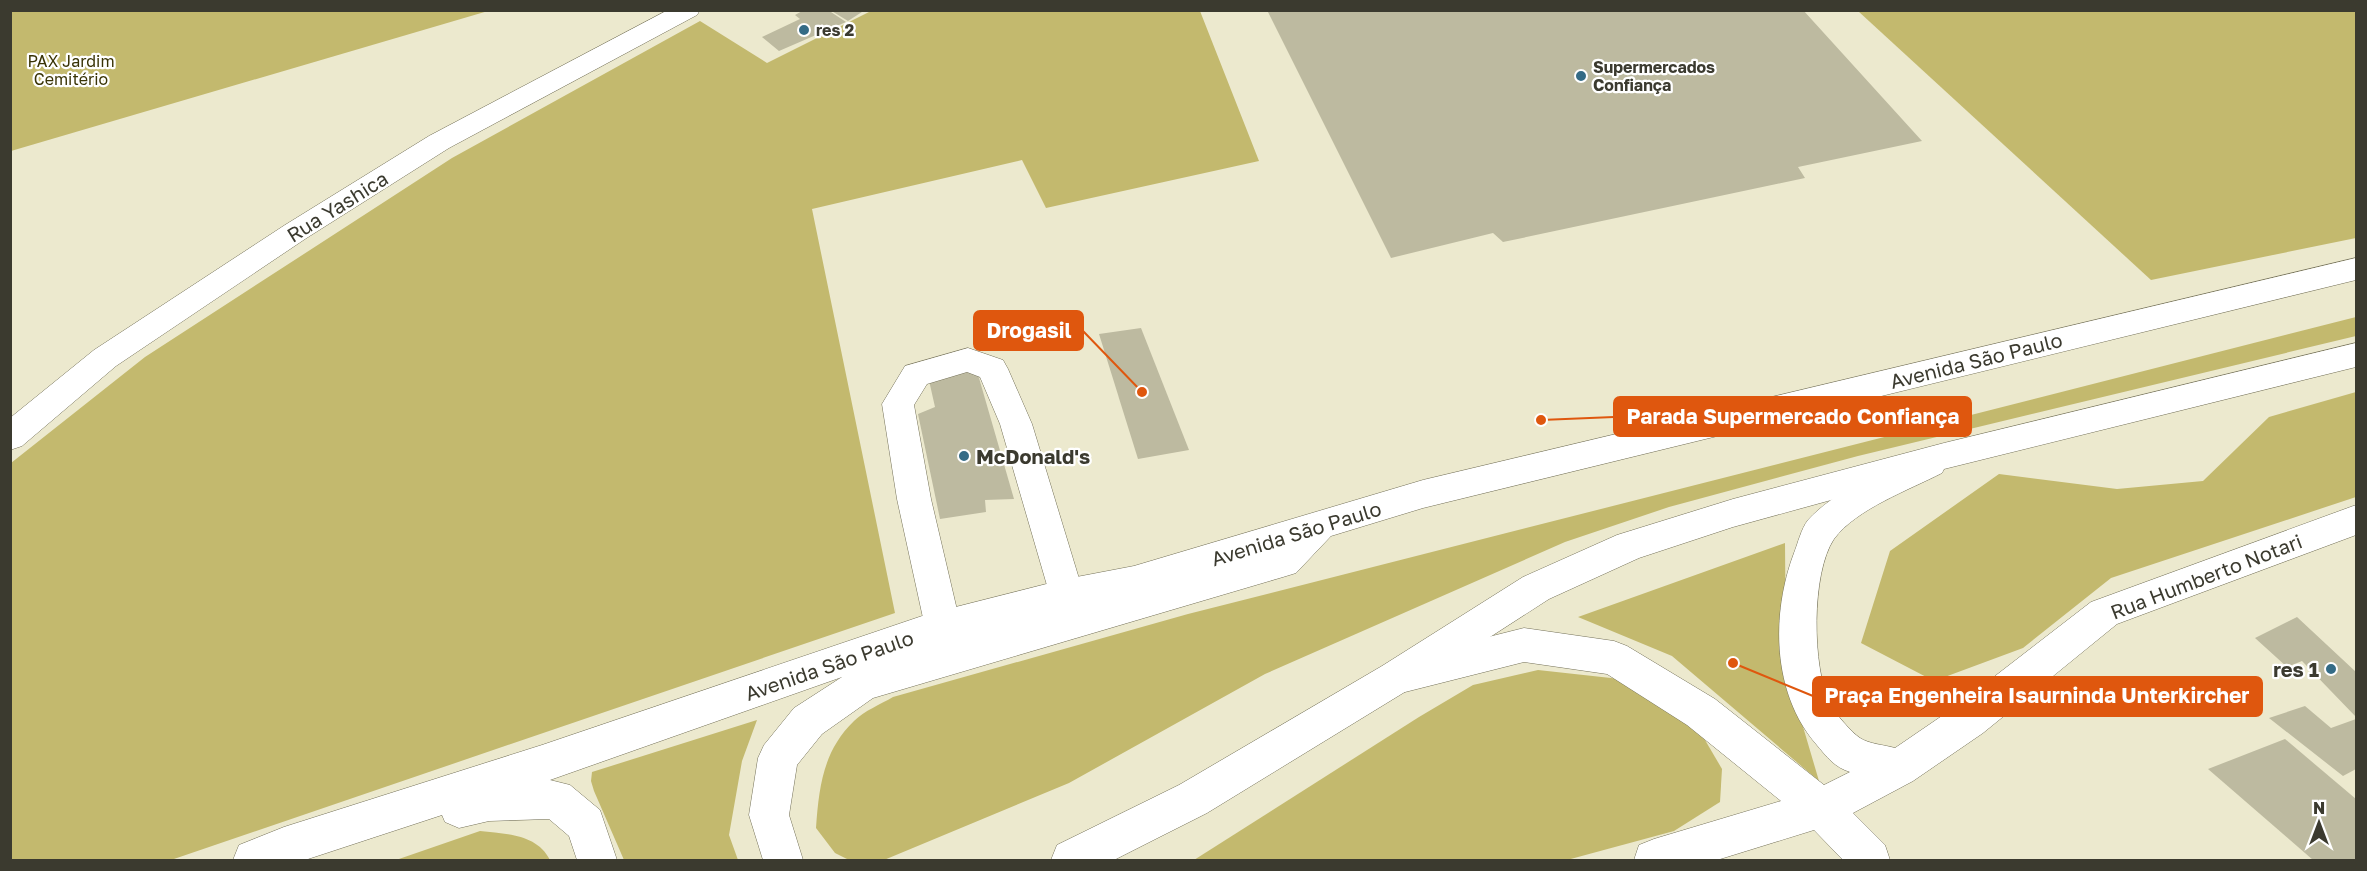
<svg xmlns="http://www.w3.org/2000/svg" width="2367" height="871" viewBox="0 0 2367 871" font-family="'Golos Text',sans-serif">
<rect width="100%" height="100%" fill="#ece9ce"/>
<g fill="#c3b96e">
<polygon points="11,10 488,10 488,11 11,151"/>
<polygon points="873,10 1200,11 1259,161 1046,208 1022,160 812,209 895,613 171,860 11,860 11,463 145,357 452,158 700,21 767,63"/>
<polygon points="1858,11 2356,11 2356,238 2151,280"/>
<path d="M2356,317v19l-498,120 -189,51 -104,35 -300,132 -196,109 -185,77h-35l-14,-7 -19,-25c3,-41 7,-77 38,-107 10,-10 27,-17 39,-24l295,-83z"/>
<polygon points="2356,392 2356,497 2111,578 2023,648 1934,681 1861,643 1890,551 1999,474 2117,489 2203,481 2269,417"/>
<polygon points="1785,543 1786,669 1819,781 1672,656 1578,617"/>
<polygon points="1538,670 1620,679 1698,728 1722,769 1720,802 1674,831 1567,860 1194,860 1419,717 1473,685"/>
<polygon points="757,720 742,761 729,835 738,860 624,860 594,791 591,781 592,772"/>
<path d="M480,831c26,3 57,3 70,29h-154z"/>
</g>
<g fill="#bdbaa0">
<polygon points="804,10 828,10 846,22 779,51 762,37 800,19 795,15"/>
<polygon points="830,10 865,10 848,21"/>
<polygon points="1267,10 1803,10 1922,141 1798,167 1805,178 1503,242 1493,233 1391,258"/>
<polygon points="1141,328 1189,450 1138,459 1099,334"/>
<polygon points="977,371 1014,499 985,500 986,512 940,519 918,414 935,407 928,376"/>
<polygon points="2297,617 2356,672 2356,717 2302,661 2287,667 2255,638"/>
<polygon points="2305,706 2331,728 2356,719 2356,769 2343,776 2269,718"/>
<polygon points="2285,739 2356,799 2356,860 2313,860 2208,769"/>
</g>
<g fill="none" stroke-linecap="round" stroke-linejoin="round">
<defs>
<g id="minor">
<polygon points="668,10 700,10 697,15 449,148 305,239 116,366 22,446 10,450 10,418 94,350 285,225 429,136"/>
<polygon points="968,348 1003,360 1008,369 1032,424 1084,595 1079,606 1066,611 1053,606 1000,424 980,377 967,372 927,384 914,405 931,499 961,627 956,639 943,643 930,639 925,627 897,499 882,404 905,366"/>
<path d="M1930,449l12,4 5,10 -5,10c-33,17 -86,36 -108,66 -23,34 -22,129 -4,165 5,9 21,28 30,34 9,6 25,7 35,10l60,-41 136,-105 265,-97v30l-239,89 -134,109 -70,48 -60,32 32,32 5,15h-47l-29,-30 -97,30h-83l5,-15 15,-6 127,-38 -94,-76 -80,-51 -83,-12 -119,30 -13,-5 -6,-12 6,-12 13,-5 119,-30 90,13 13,5 88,53 109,86 26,-13c-16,-5 -23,-15 -34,-28 -44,-51 -45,-130 -22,-191 4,-10 7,-24 14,-33 25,-28 86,-58 122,-71z"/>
</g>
<g id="major">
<polygon points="2356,258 2356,280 1423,508 1331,536 1296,573 1283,577 873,698 822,734 797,765 789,815 803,860 763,860 749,815 758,758 764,745 794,708 842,677 550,780 570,785 600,810 617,860 577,860 569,836 549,819 489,821 459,828 445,822 442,815 305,860 233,860 239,845 284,827 542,745 928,614 1066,579 1134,566 1423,480"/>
<polygon points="2356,343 2356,367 1944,469 1733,527 1639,558 1549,599 1408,690 1207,813 1114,860 1051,860 1057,845 1179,785 1382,666 1523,577 1617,535 1733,499 1944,443"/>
</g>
</defs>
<use href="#minor" stroke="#747159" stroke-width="1"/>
<use href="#major" stroke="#747159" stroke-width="1"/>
<use href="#minor" fill="#fff" fill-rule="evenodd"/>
<use href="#major" fill="#fff" fill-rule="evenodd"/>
</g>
<g fill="#346b86" stroke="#fff" stroke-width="2">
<circle cx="804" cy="30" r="6"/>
<circle cx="1581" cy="76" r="6"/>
<circle cx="964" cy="456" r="6"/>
<circle cx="2331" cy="669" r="6"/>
</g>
<g text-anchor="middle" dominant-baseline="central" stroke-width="4.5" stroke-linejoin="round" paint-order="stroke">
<g font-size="16" font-weight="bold" fill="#3b3a2f" stroke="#fff" text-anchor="start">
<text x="816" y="30">res 2</text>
<text x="1593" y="67">Supermercados<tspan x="1593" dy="18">Confiança</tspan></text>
</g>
<g font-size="16" fill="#393305" stroke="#fff">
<text x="71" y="61">PAX Jardim<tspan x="71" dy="18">Cemitério</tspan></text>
</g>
<g font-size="20" fill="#3b3a2f" stroke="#fff">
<text transform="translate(337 206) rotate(-32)">Rua Yashica</text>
<text transform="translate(1976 360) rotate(-14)">Avenida São Paulo</text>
<text transform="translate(1296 533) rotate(-17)">Avenida São Paulo</text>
<text transform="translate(2206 576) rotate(-21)">Rua Humberto Notari</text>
<text transform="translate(829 665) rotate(-19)">Avenida São Paulo</text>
</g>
<g font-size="20" font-weight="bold" fill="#3b3a2f" stroke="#fff" text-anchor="start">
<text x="976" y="456">McDonald's</text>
<text x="2319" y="669" text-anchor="end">res 1</text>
</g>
</g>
<path fill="none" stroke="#df570e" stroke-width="2" d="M1142 392L1083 331M1541 420L1614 417M1733 663L1813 696"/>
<g fill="#df570e" stroke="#fff" stroke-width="2">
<circle cx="1142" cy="392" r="6"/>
<circle cx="1541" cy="420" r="6"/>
<circle cx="1733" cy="663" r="6"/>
</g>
<g fill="#df570e" stroke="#df570e" stroke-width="2">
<rect x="974" y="311" width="109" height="39" rx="6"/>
<rect x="1614" y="397" width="357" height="39" rx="6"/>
<rect x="1813" y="677" width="449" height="39" rx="6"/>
</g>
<g font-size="21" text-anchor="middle" font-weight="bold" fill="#fff">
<text x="1029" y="338">Drogasil</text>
<text x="1793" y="424">Parada Supermercado Confiança</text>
<text x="2037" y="703">Praça Engenheira Isaurninda Unterkircher</text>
</g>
<rect width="2367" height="871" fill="none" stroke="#3b3a2f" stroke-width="24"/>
<g transform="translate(2319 823)" stroke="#ffffff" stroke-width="4.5" paint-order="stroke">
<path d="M0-4.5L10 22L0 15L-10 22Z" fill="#3b3a2f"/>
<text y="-9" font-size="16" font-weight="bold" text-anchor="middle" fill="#3b3a2f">N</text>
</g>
</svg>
